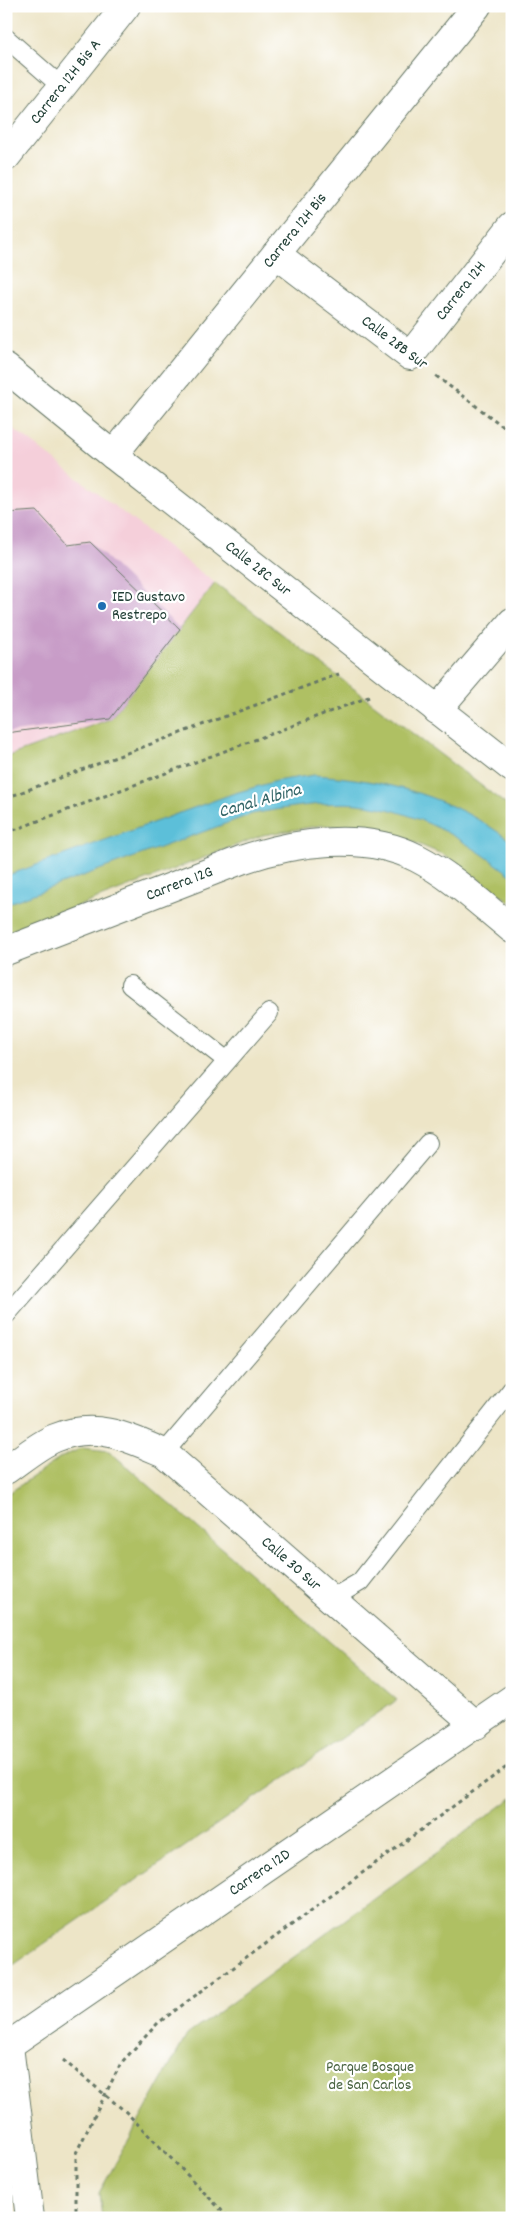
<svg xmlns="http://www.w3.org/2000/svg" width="518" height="2224" viewBox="0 0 518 2224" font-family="Dekko,sans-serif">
<rect width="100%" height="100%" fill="#fff"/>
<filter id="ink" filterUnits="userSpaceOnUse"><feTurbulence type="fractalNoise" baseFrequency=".02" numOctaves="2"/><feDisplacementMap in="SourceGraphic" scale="10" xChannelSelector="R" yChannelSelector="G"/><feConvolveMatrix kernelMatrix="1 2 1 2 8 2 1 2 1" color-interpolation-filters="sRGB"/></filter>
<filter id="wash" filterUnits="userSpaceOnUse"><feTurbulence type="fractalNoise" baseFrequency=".0096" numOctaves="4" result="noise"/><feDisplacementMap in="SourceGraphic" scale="20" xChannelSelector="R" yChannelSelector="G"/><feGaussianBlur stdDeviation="1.12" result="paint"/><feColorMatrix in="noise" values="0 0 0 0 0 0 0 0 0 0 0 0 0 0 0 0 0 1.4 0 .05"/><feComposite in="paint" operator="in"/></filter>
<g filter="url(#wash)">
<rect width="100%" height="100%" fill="#ede5c7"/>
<polygon fill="#f5cfda" points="6,423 215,583 110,719 6,757"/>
<g fill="#afc064" stroke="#677e4c">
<polygon points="215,583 512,809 512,903 442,854 386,831 323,825 263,835 6,934 6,757 110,719"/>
<polygon points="82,1448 109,1451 397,1700 6,1970 6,1495 62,1457"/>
<polygon points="512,1798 512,2218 102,2218 99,2193 187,2035"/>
</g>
<path fill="#5bbfd9" stroke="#3d7e86" d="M314,775c75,5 137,21 198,67v34c-45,-35 -95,-66 -154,-72 -33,-3 -74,4 -106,10l-246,90v-28l226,-82 44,-13z"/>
<g id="blocks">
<polygon fill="#c89cc7" points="37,511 68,545 90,542 180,629 110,719 6,733 6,513"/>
</g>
</g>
<g filter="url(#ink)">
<use href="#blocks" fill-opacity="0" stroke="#677867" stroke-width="1"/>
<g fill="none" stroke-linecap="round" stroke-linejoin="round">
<defs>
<g id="lane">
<polyline points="6,38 62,87"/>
<polyline points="130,985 226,1060"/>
<polyline points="6,1315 269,1013"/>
<polyline points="164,1453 428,1143"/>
<polyline points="331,1599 360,1582 512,1389"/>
</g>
<g id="street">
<path id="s1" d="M6,157l120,-151"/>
<path id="s2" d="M276,254l134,102 102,-130"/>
<path id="s3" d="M6,368l107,87 399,313"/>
<path id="s4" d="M113,455l364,-449"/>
<polyline points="437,710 512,622"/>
<path id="s5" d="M6,951l235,-91c53,-18 123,-29 176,-2 35,18 64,46 95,71"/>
<path id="s6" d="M6,1470c16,-11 32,-25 49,-32 41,-17 72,-1 109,15l312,272"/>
</g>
<g id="secondary">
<polyline points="9,2046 30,2218"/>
<path id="s7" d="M6,2047l506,-348"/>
</g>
</defs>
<use href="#lane" stroke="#677867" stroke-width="20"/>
<use href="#street" stroke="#677867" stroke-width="30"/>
<use href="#secondary" stroke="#677867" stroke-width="30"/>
<g stroke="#677867" stroke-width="3" stroke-dasharray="4 4" stroke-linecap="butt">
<polyline points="436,376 512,433"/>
<polyline points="6,798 339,674"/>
<polyline points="6,833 369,697"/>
<polyline points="63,2060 126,2112 229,2218"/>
<polyline points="76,2218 76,2153 121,2063 158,2023 512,1763"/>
</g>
<use href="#lane" stroke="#fff" stroke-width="18"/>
<use href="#street" stroke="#fff" stroke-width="28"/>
<use href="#secondary" stroke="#fff" stroke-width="28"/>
</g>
</g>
<circle fill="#1f6fb2" stroke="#fff" stroke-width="2" cx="102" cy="606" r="5"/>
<g text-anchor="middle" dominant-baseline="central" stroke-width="4.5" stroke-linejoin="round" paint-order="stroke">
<g font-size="16" fill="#1f3d34" stroke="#fff">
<text stroke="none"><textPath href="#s1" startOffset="96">Carrera 12H Bis A</textPath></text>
<text stroke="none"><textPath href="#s4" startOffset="289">Carrera 12H Bis</textPath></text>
<text stroke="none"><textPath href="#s2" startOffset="251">Carrera 12H</textPath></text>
<text transform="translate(394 343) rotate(37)">Calle 28B Sur</text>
<text stroke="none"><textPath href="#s3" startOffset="322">Calle 28C Sur</textPath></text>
<text stroke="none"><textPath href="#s5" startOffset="186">Carrera 12G</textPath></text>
<text stroke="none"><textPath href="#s6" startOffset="341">Calle 30 Sur</textPath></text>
<text stroke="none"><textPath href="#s7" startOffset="308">Carrera 12D</textPath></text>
</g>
<g font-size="16" fill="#1f3d34" stroke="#fff" text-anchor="start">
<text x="112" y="597">IED Gustavo<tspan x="112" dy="18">Restrepo</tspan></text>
</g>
<g font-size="16" fill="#4a6442" stroke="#fff">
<text x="370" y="2067">Parque Bosque<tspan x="370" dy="18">de San Carlos</tspan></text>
</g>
<g font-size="18" font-style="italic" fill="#316466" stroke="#fff">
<text transform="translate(260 802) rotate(-16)">Canal Albina</text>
</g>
</g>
<rect width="518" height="2224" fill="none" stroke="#fff" stroke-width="25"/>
</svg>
